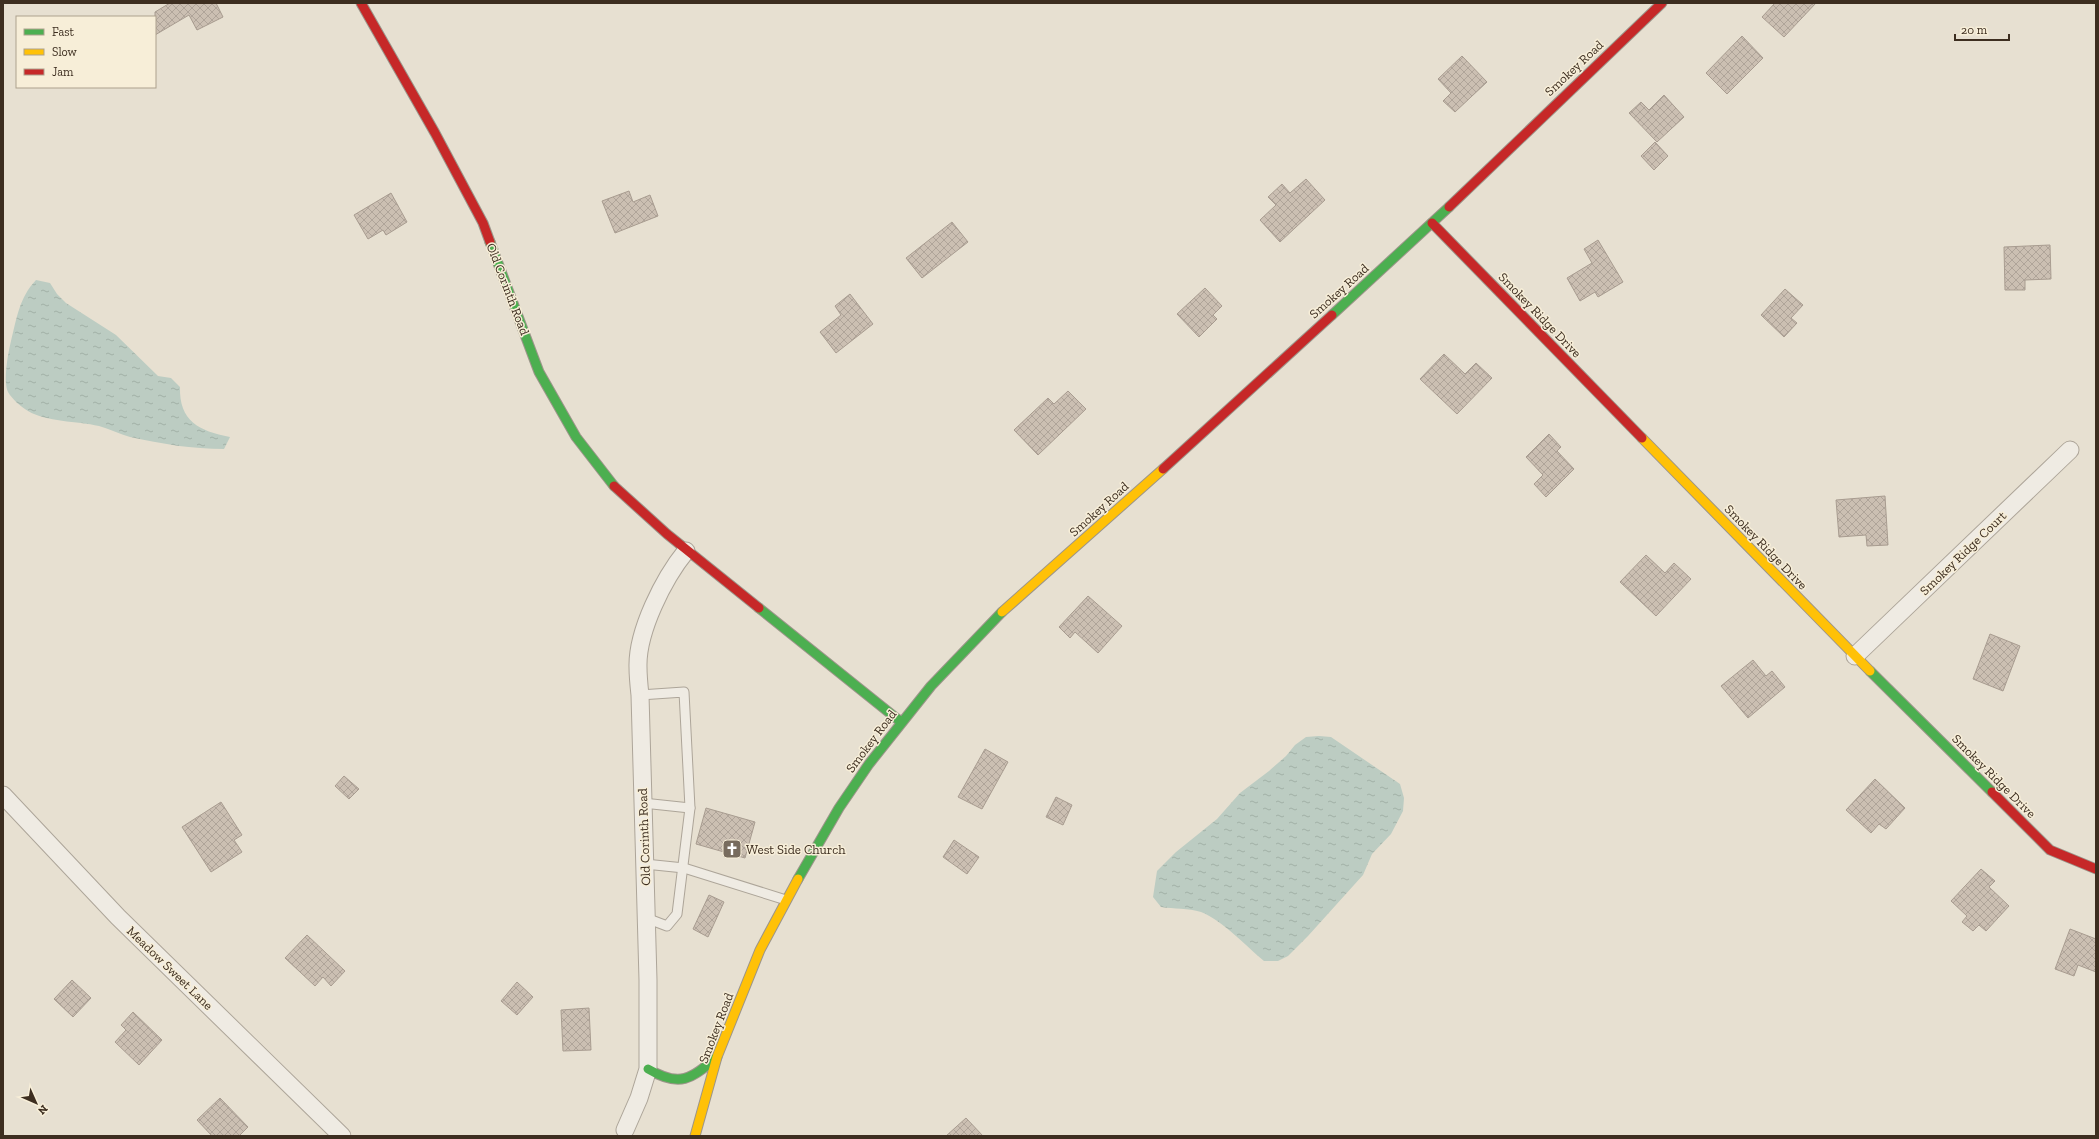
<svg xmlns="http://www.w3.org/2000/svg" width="2099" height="1139" viewBox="0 0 2099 1139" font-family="'Zilla Slab',serif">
<defs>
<pattern id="water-ripples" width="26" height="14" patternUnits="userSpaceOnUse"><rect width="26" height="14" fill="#bcccc2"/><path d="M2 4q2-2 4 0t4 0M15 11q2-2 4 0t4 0" fill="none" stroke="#a2b0a6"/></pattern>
<pattern id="building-cross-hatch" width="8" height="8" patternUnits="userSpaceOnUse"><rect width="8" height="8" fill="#cbbfb2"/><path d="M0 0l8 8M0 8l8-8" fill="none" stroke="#afa499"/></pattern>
</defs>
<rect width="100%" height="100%" fill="#e7e0d1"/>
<g fill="url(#water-ripples)">
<path d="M36,280l14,3 7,11 9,9 50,32 42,41 13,2 9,9c-1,34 19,44 50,50l-6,12c-32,0 -62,-5 -94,-12 -10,-3 -21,-8 -31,-11 -22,-5 -53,-4 -71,-15 -7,-4 -16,-12 -20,-19 -5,-11 0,-39 3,-51 6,-23 8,-43 25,-61z"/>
<path d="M1319,736l12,1 69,47 4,14 -1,13 -12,23 -19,20 -9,21 -55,61 -20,20 -10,5h-14c-18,-15 -41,-40 -63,-49 -13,-4 -27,-3 -40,-5l-8,-10 4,-26 19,-19 41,-33 23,-26 29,-22 17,-15 9,-11 11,-8z"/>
</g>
<g fill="url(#building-cross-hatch)" stroke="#a89c90">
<polygon points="170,3 216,3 223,17 197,30 189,15 155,35 155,12"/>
<polygon points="1775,3 1816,3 1784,37 1762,17"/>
<polygon points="1742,36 1763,58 1727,94 1706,73"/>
<polygon points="1462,56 1487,82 1455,112 1443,101 1451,93 1438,79"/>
<polygon points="1664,95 1684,117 1657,142 1629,113 1641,102 1649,110"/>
<polygon points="1655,142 1668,156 1654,170 1641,156"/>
<polygon points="1306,179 1325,200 1280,242 1260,220 1276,205 1268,197 1282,184 1290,193"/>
<polygon points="629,191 633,202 650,195 658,216 615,233 602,201"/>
<polygon points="391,193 407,222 386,235 383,230 368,239 354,215"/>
<polygon points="952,222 968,242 922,278 906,258"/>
<polygon points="1598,240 1623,282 1598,297 1595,292 1580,301 1567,278 1592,263 1584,249"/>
<polygon points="2050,245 2051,279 2025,280 2025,290 2005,290 2004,247"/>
<polygon points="1205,288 1222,306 1213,315 1217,319 1199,337 1177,314"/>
<polygon points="1785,289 1803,305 1791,318 1797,323 1784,337 1761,315"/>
<polygon points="850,294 873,324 836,353 820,332 841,315 835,306"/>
<polygon points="1444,354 1465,374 1476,363 1492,378 1457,414 1420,379"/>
<polygon points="1068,391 1086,409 1038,455 1014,430 1048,398 1054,404"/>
<polygon points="1549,434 1561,447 1557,451 1574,469 1546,497 1534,484 1543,475 1526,457"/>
<polygon points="1885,496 1888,545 1867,546 1866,535 1839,537 1836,500"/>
<polygon points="1646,555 1665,573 1674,563 1691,579 1656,616 1620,582"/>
<polygon points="1088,596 1122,626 1098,653 1075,632 1070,638 1059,627"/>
<polygon points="1990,634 2020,646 2003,691 1973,679"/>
<polygon points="1753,660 1766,676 1772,671 1785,687 1748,718 1721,686"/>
<polygon points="985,749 1008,762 982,809 958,797"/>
<polygon points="344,776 359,789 349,799 335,786"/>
<polygon points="1875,779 1905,808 1886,829 1879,824 1871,833 1846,810"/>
<polygon points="1056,797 1072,805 1063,825 1046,817"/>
<polygon points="221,802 242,835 234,840 242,852 211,872 182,827"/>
<polygon points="706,808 755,822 745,858 696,844"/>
<polygon points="954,840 979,857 967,874 943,857"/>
<polygon points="1981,869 1995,881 1989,887 2009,906 1986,931 1979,925 1973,931 1962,922 1967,916 1951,901"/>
<polygon points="709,895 724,902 708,937 693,929"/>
<polygon points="2070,929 2096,939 2096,972 2078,965 2074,976 2055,969"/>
<polygon points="307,935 345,971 331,986 323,977 315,986 285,958"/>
<polygon points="72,980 91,998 73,1017 54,999"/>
<polygon points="517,982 533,997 517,1015 501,1001"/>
<polygon points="589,1008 591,1050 563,1051 561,1010"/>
<polygon points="133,1012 162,1040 139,1065 115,1042 126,1030 121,1025"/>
<polygon points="220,1098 248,1127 239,1136 212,1136 197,1120"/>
<polygon points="966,1118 983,1136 946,1136"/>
</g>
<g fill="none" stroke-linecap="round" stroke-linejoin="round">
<defs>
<g id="lane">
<polyline points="640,695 684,692 690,808 677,914 667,926 646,918"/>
<polyline points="643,803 690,808"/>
<polyline points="645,864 684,868 786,900"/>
</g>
<g id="street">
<polyline points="1855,656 2070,450"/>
<polyline points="3,795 118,917 342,1136"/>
<path d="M625,1130l14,-32 9,-29v-89l-8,-285c-1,-9 -2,-19 -2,-28 -1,-36 26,-89 48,-116"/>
</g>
<g id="fast">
<polyline points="490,242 539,372 576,437 614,486"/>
<polyline points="1332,315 1449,207"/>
<polyline points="759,608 901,722"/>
<polyline points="1870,671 1992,792"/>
<polyline points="798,879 839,808 869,764 931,686 1002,612"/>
<path d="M648,1069c32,19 43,10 69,-12"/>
</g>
<g id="slow">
<polyline points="1642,438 1870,671"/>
<polyline points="1002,612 1163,469"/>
<polyline points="695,1136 717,1057 760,950 798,879"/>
</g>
<g id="jam">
<polyline points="361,3 435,133 483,223 490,242"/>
<polyline points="1449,207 1662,3"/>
<polyline points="1432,223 1642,438"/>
<polyline points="1163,469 1332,315"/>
<polyline points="614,486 667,534 759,608"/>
<polyline points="1992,792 2050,850 2096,869"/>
</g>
</defs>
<use href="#lane" stroke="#ada599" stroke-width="11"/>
<use href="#street" stroke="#ada599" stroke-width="19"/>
<use href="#fast" stroke="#9c958a" stroke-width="11"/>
<use href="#slow" stroke="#9c958a" stroke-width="11"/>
<use href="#jam" stroke="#9c958a" stroke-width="11"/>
<use href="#lane" stroke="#efebe3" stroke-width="9"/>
<use href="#street" stroke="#efebe3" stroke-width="17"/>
<use href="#fast" stroke="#4caf50" stroke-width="9"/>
<use href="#slow" stroke="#ffc107" stroke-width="9"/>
<use href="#jam" stroke="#c62828" stroke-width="9"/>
</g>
<defs>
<symbol id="church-square" viewBox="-11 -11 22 22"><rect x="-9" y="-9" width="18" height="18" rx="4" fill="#786c5e" stroke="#f7eed8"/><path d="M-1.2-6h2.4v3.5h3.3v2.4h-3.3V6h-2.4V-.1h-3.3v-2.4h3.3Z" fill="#fff"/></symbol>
</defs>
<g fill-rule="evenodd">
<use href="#church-square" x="721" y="838" width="22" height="22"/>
</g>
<g text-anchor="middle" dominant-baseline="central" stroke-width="3" stroke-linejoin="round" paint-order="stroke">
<g font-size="13" fill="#3d2e20" stroke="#f7eed8">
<text transform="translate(1574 68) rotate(-43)">Smokey Road</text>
<text transform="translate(508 289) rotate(69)">Old Corinth Road</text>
<text transform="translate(1339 291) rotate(-42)">Smokey Road</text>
<text transform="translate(1540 315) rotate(46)">Smokey Ridge Drive</text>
<text transform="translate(1099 509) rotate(-42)">Smokey Road</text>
<text transform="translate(1766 547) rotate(46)">Smokey Ridge Drive</text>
<text transform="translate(1963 553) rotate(-44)">Smokey Ridge Court</text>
<text transform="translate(871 741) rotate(-53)">Smokey Road</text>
<text transform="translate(1994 776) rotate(45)">Smokey Ridge Drive</text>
<text transform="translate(644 837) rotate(-92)">Old Corinth Road</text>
<text transform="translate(170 968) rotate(44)">Meadow Sweet Lane</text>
<text transform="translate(716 1028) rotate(-69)">Smokey Road</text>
</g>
<g font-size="13" fill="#3d2e20" stroke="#f7eed8" text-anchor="start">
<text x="746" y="849">West Side Church</text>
</g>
</g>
<rect width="2099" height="1139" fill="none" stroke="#3d2e20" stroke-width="8"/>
<rect x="16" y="16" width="140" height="72" fill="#f7eed8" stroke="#ada18e"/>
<rect x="24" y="29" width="20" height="6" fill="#4caf50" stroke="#ada18e"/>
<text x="52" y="36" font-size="12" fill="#3d2e20">Fast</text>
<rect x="24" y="49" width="20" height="6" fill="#ffc107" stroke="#ada18e"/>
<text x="52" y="56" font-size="12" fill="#3d2e20">Slow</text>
<rect x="24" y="69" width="20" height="6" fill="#c62828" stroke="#ada18e"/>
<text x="52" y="76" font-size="12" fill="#3d2e20">Jam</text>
<g transform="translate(36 1103) rotate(135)" stroke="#f7eed8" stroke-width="3" paint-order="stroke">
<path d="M0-3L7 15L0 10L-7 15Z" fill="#3d2e20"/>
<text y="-6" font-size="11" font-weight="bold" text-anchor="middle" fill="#3d2e20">N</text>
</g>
<path d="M1955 34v6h54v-6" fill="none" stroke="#3d2e20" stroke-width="2"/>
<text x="1961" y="34" font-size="12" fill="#3d2e20" stroke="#f7eed8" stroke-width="3" paint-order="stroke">20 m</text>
</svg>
